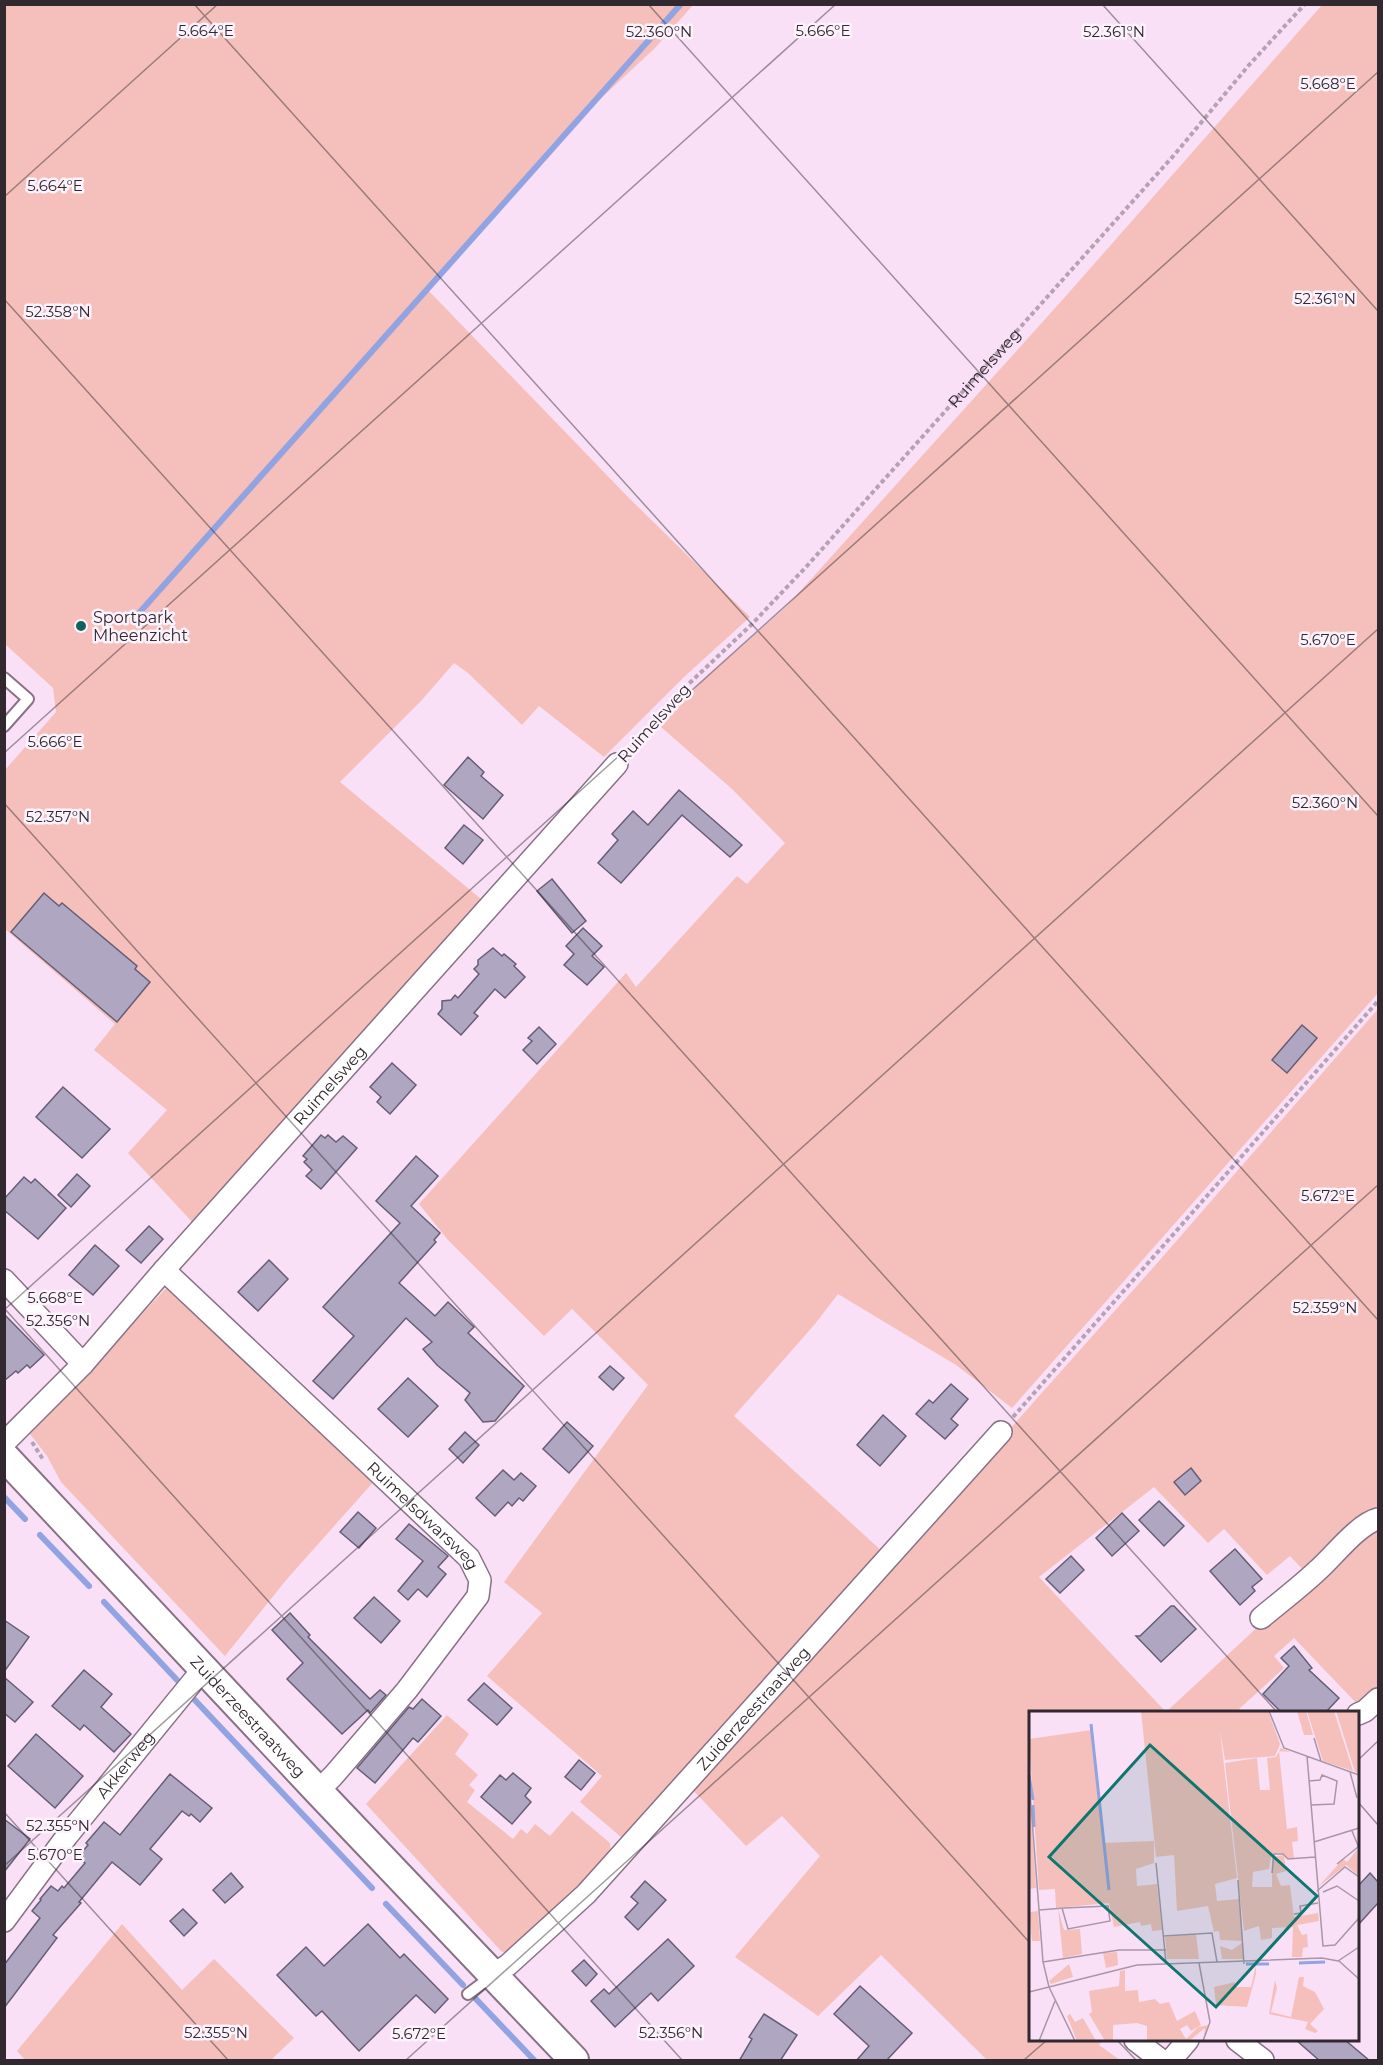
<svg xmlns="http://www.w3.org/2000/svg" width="1383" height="2065" viewBox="0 0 1383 2065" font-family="Montserrat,sans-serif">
<rect width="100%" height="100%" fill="#f9e0f7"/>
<g fill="#f5bfbb">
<polygon points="5,5 693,5 654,49 554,142 426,288 627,496 750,617 684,677 604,757 539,706 522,725 468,673 454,663 421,701 340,782 481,899 195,1225 128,1153 167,1110 94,1050 115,1024 5,929 5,770 56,712 53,688 5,644"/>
<polygon points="1322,5 1378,5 1378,993 1012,1408 956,1365 838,1294 815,1324 734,1416 884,1553 629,1840 621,1837 580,1802 602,1776 487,1676 542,1613 504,1582 648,1385 572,1309 544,1336 448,1240 419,1204 626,973 636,987 737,876 747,884 785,843 732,789 661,727 701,682 786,607 1065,297"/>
<polygon points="1378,1009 1378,1514 1307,1574 1290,1556 1267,1575 1224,1529 1208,1543 1154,1487 1039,1577 1166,1712 1263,1622 1378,1524 1378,1693 1361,1708 1294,1638 1274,1656 1284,1668 1239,1709 1243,1712 1030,1712 1030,2040 1103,2040 1099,2045 1120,2060 987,2060 881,1955 818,2016 735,1957 820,1856 782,1816 746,1846 691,1788 1159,1261"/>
<polygon points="170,1284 376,1479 287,1579 225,1656 61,1482 47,1456 30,1434"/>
<polygon points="447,1715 469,1734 455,1754 478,1775 469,1785 475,1790 467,1802 513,1839 521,1829 527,1834 535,1824 550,1836 572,1811 610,1843 611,1862 510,1955 501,1951 366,1804"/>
<polygon points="122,1924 182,1990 214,1959 294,2038 271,2060 25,2060 17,2051"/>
</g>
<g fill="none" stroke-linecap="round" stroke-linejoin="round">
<g stroke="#92a3e2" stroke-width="6">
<polyline points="140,612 681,4"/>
<polyline points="4,1497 25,1519"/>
<polyline points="40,1535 89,1586"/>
<polyline points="104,1602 177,1680"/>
<polyline points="192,1697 372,1888"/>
<polyline points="386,1904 463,1985"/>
<polyline points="476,1999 534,2060"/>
</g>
</g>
<g fill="#afa6c1" stroke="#665e76" stroke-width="1.5">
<polygon points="468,757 484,772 481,776 503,795 483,819 444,785"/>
<polygon points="679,790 742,845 730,857 682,815 621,883 598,863 618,840 612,834 633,811 648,825"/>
<polygon points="464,825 483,840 463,864 445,848"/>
<polygon points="552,879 586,921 572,933 537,891"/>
<polygon points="44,893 59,906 62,903 137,966 135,969 150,982 117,1022 11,932"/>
<polygon points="583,928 602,946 592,956 604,967 587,985 564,965 574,954 566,946"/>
<polygon points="493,948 502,956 504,954 516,964 514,966 525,977 505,998 495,989 474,1013 478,1016 461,1035 438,1014 442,1009 442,1001 451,1000 455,995 458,998 479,974 474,969 478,965 478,960"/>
<polygon points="1302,1025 1317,1038 1287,1073 1272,1060"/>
<polygon points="539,1027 556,1044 537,1064 523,1050 532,1041 528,1038"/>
<polygon points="392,1063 416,1085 390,1114 377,1102 381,1097 370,1087"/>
<polygon points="63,1087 110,1129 82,1158 36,1117"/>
<polygon points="321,1135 325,1138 328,1135 336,1142 343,1136 357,1148 321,1189 306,1176 312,1170 304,1162 307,1159 303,1156"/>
<polygon points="416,1156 438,1176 411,1206 440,1233 434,1240 436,1242 399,1283 435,1316 448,1302 474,1327 468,1333 524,1386 495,1421 483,1422 465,1400 470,1393 437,1365 423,1349 432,1342 406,1318 333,1399 313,1381 354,1336 323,1307 400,1223 376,1201"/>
<polygon points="77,1174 90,1186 71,1207 58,1195"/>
<polygon points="24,1177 31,1183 35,1179 66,1208 38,1239 4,1210 4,1199"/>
<polygon points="149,1226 163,1239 141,1263 126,1250"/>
<polygon points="95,1245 119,1266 93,1295 69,1275"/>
<polygon points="269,1260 288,1279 258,1311 238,1292"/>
<polygon points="4,1314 44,1355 30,1368 27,1365 18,1373 16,1371 4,1381"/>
<polygon points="610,1366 624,1378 613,1390 599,1377"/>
<polygon points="408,1378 438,1406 408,1437 378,1409"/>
<polygon points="951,1384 968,1399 951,1419 958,1425 945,1439 916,1414 929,1400 933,1403"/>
<polygon points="883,1415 906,1436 880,1466 857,1445"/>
<polygon points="567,1422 593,1446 569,1473 543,1449"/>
<polygon points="465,1432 479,1445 463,1463 449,1449"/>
<polygon points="1191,1468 1201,1481 1185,1495 1174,1482"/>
<polygon points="503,1470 514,1480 521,1473 536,1486 523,1501 519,1498 512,1506 508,1502 495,1516 476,1498"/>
<polygon points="1159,1501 1184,1526 1164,1546 1139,1520"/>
<polygon points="358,1512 376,1528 359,1548 340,1532"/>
<polygon points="1122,1513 1139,1531 1112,1556 1096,1538"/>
<polygon points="409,1524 448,1556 438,1567 446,1574 427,1597 418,1589 408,1600 398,1591 423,1561 396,1539"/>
<polygon points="1235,1549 1262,1579 1252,1587 1255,1591 1240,1605 1210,1571"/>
<polygon points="1071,1556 1084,1570 1060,1593 1046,1579"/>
<polygon points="374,1597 400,1621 381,1643 354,1618"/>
<polygon points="1171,1606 1174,1606 1196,1629 1161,1662 1136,1636 1140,1636"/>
<polygon points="290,1613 310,1635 308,1637 370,1699 380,1690 386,1695 370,1713 368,1710 342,1734 287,1679 303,1663 272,1630"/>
<polygon points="4,1620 29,1637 4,1672"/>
<polygon points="1294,1646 1312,1668 1309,1670 1339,1698 1325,1713 1282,1713 1263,1694 1289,1666 1281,1658"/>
<polygon points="84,1670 112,1694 101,1707 131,1734 114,1752 84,1725 80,1730 52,1706"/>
<polygon points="4,1677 33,1702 15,1722 4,1713"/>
<polygon points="484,1683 512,1708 497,1725 468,1700"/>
<polygon points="422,1699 441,1716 418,1742 413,1738 375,1783 357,1768 409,1707 413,1709"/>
<polygon points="36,1734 83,1776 55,1808 8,1766"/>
<polygon points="579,1760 595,1773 581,1790 565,1777"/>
<polygon points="513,1773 531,1788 525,1796 531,1802 512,1824 481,1797 500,1775 506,1780"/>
<polygon points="170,1774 212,1808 200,1822 191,1814 189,1816 182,1811 150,1849 162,1859 140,1885 112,1862 79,1902 81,1903 53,1935 57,1938 4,2008 4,1965 40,1918 32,1911 41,1900 40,1899 51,1886 58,1891 62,1886 64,1888 85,1863 78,1857 88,1845 86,1843 104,1822 120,1835"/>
<polygon points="4,1819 30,1839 4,1872"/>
<polygon points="231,1873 243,1887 225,1903 213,1890"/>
<polygon points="1370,1873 1378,1882 1378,1903 1358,1925 1358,1886"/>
<polygon points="645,1881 666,1900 638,1930 625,1917 638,1903 631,1897"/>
<polygon points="183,1909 197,1923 184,1936 170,1921"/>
<polygon points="368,1924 400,1958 404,1954 448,1999 435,2013 416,1995 359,2051 322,2011 316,2016 277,1975 306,1947 324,1966"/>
<polygon points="668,1939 694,1966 658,2001 651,1993 615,2027 591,2001 604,1989 609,1994"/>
<polygon points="584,1960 597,1974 586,1986 572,1971"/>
<polygon points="860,1986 912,2033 886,2061 856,2061 869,2046 834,2014"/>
<polygon points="764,2014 797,2035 780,2061 739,2061 752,2039 749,2037"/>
<polygon points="1296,2040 1345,2040 1370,2061 1320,2061"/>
</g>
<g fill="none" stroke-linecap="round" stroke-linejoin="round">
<defs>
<g id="lane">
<polyline points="4,678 28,699 4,726"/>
<polyline points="468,1994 492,1976"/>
</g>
<g id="street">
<path id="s2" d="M164,1270l305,288 11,22 -2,16 -71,94 -74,86 -15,15"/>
<polyline points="4,1280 83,1364"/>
<path id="s3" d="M4,1443l79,-79 81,-94 453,-506"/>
<path d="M1261,1618c19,-16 39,-31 57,-48 16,-14 40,-46 60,-51"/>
<polyline points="1358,1714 1365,1711 1378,1699"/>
<path id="s4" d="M4,1921l63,-85 137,-168"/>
<path id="s5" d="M494,1974l14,-9 78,-71 415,-462"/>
<polyline points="1135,2040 1161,2060"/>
<polyline points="1237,2040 1263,2060"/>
<polyline points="1171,2060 1188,2040"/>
</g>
<g id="secondary">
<path id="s6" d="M4,1456l314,335 256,269"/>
</g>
</defs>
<use href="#lane" stroke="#887286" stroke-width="14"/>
<use href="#street" stroke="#887286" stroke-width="24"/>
<use href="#secondary" stroke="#887286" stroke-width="32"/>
<g stroke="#b6a2b4" stroke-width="4" stroke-dasharray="4.5 3" stroke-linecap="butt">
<path id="s1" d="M629,750l49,-56 73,-69 55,-58 369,-413 74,-89 56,-61"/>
<polyline points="1013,1417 1378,1001"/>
<polyline points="32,1442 44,1461"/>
</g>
<use href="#lane" stroke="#fff" stroke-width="10"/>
<use href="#street" stroke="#fff" stroke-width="21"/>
<use href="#secondary" stroke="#fff" stroke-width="28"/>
</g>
<path fill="none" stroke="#312830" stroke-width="1.5" stroke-opacity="0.45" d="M194,4l1184,1316M648,4l730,812M1102,4l276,307M4,197l214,-193M4,299l1273,1413M4,753l832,-749M4,803l1026,1140M4,1308l678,752M4,1310l1374,-1238M1358,1760l20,-19M1358,1802l20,23M4,1812l224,248M4,1866l1374,-1237M1117,2040l19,20M406,2060l972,-875M1024,2060l23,-20"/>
<circle fill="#14625d" stroke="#fdf3fc" stroke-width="2" cx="81" cy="626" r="6"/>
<g text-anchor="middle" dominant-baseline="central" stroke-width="5" stroke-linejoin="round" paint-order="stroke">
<g font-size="16" fill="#312830" stroke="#fdf3fc">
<text stroke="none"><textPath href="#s1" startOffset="522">Ruimelsweg</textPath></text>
<text transform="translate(654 723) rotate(-48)">Ruimelsweg</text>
<text stroke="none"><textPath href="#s3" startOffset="484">Ruimelsweg</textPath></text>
<text stroke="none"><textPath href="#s2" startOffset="357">Ruimelsdwarsweg</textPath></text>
<text stroke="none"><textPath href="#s5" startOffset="372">Zuiderzeestraatweg</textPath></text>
<text stroke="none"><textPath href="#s6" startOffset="357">Zuiderzeestraatweg</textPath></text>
<text stroke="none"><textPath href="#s4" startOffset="198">Akkerweg</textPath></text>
</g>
<g font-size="16" fill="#312830" stroke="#fdf3fc" text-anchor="start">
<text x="93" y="617">Sportpark<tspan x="93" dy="18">Mheenzicht</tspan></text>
</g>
</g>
<g transform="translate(1029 1711)">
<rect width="330" height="330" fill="#f9e0f7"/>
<path d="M112,0h127l12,33 -5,12 -50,4 -5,-29 17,147 -22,6 2,17 22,-2 4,42 -23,-1 -1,-9 -5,1 -6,-26 -31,5 -3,-56 -18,2zM268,0h9l7,24h-9zM278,0h27l19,60 -30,-10zM307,0h23v62l-4,-1zM63,19l11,113 51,-2v22l-18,6 1,17 20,-2 5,46 -10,1 -1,-7 -10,2 -1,-4 -26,5 -5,-24 -53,5 -1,-19 -16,1 -10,-151zM252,37l9,4 -11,-1 8,78 10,-2 1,14 -6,1 2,16 -6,1 -6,-6h-5l-4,1 -2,3 -2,12 -16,3 -1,15h20v-30l12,-2 2,16 -10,3 5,12 9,-1 4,32 24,-4 1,8 -22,4 5,10 5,-1 1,13 -5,1 -1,9h-10l1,-30 -21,1v10l-11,2 -2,-14 -15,5 -19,-168 32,-5 3,32h10l-3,-32 9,-1zM0,74l7,103 -7,1zM328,139l2,26 -13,-11 -28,22 25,-28 4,3zM29,198l6,21 16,-1 2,25 -19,4zM9,200l2,30h-8l-3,-29zM167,223l3,25h-32l-2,-22zM214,231v17h-21l-2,-13 12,4zM88,241l1,13 -12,3 -3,-15zM40,253l4,13 -22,7 -2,-3zM227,254v9l-9,33 -31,-2 -2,-18 21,-5 1,5h15zM96,259v21l13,-1 1,12 16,-3 5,5 9,-2 8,19 18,-10 6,14 -10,6 -4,-6 -7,4 6,10 12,-12 11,-2 -6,16 2,-13 -16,13h-42v-15l-10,-3 -24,2v16h-8l-16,-27 3,-2 -3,-21 30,-5 1,-15zM270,266h5l-1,9 12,6 9,17 -14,15 8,7 -3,2 -10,-4 3,-7 -39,-8 6,-34 2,8 -6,24 20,5zM41,303l5,8 8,-4 13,23h-19l-10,-25z" fill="#f5bfbb"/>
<path fill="none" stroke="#92a3e2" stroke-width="3" d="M62,13l18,166M0,64l4,25M4,94l1,22M270,252l26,-1M217,253h23"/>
<path fill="none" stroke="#a996a7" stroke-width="1.5" d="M240,0l15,37 75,27M285,27l7,23M278,45l16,190 12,-1 24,-27M321,61l7,26M0,69l14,182 6,25 26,54M280,70l11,-1 2,-5 15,6 -3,23 -23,1M323,120l7,17M285,131l45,-14M127,152l10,100M308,153l21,-17M243,162l2,-19h9l5,5 27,-2M209,169l6,84M288,180l28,-24 14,10M294,181l14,-6 22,15M10,199l25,-2 44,-2 2,15 -42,8 -6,-21M265,203l7,-1 -1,-7 18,-3M135,225l48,-3 5,29M310,250l20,18M14,251l76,-12h47M170,252l11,59 -7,19M0,281l108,-27 185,-7 16,3 21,-14M10,330l16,-40"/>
<path fill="#0f766e" fill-opacity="0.15" stroke="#0f766e" stroke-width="3" d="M121,34l167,151 -101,111 -167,-150z"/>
<rect width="330" height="330" fill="none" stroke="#312830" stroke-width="3"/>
</g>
<g font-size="15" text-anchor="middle" fill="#312830" stroke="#fdf3fc" stroke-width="5" stroke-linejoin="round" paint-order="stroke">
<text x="206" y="36">5.664°E</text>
<text x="823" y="36">5.666°E</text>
<text x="659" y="37">52.360°N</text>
<text x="1114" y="37">52.361°N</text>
<text x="1328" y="89">5.668°E</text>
<text x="55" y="191">5.664°E</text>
<text x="1325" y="304">52.361°N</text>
<text x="58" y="317">52.358°N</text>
<text x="1328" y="645">5.670°E</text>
<text x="55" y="747">5.666°E</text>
<text x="1325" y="808">52.360°N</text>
<text x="58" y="822">52.357°N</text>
<text x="1328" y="1201">5.672°E</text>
<text x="55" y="1303">5.668°E</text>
<text x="1325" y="1313">52.359°N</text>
<text x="58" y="1326">52.356°N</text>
<text x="58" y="1831">52.355°N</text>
<text x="55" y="1860">5.670°E</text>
<text x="216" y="2038">52.355°N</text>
<text x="671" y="2038">52.356°N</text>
<text x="419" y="2039">5.672°E</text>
</g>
<rect width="1383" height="2065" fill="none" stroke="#312830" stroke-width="12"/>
</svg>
